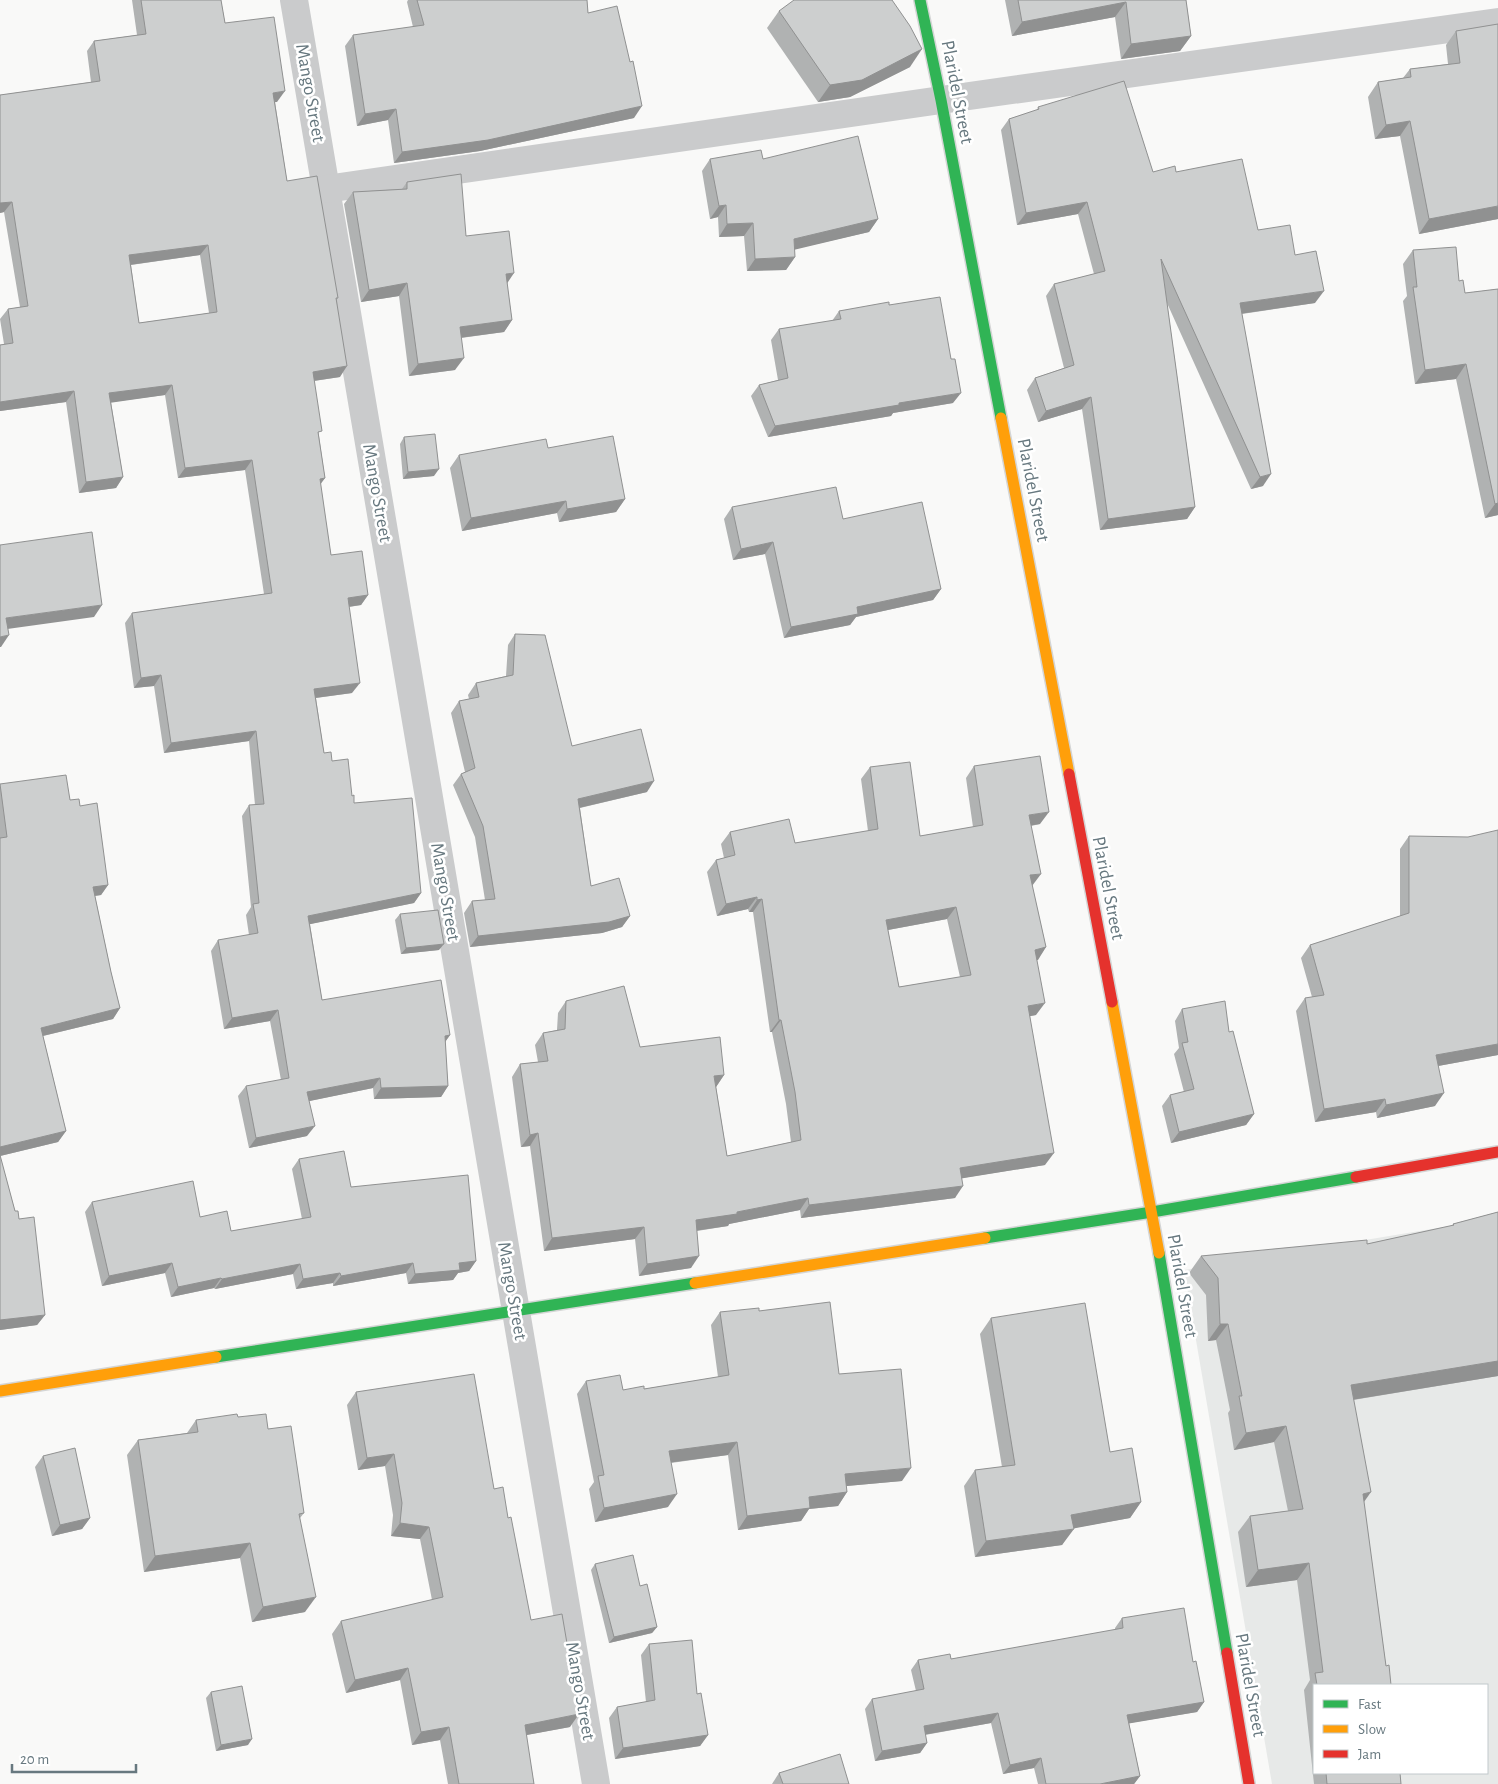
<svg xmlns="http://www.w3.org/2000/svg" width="1498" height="1784" viewBox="0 0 1498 1784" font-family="'Alegreya Sans',sans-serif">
<rect width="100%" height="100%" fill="#f9f9f8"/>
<path fill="#e7e9e8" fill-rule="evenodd" d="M1498,1218v566h-226l-88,-514zM1314,1685h173v88h-173z"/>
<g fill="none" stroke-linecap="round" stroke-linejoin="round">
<defs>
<g id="fast">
<polyline points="920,0 941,100 1001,418"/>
<polyline points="985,1238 1152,1212 1356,1177"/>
<polyline points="1159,1253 1227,1653"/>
<polyline points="216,1357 695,1283"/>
</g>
<g id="slow">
<polyline points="1001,418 1069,774"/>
<polyline points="1112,1002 1159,1253"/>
<polyline points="695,1283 985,1238"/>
<polyline points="0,1391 216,1357"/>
</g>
<g id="jam">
<polyline points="1069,774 1112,1002"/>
<polyline points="1356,1177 1498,1152"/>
<polyline points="1227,1653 1249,1784"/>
</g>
</defs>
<use href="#fast" stroke="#d4d5d5" stroke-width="14"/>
<use href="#slow" stroke="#d4d5d5" stroke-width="14"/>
<use href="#jam" stroke="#d4d5d5" stroke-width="14"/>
<g stroke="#cacbcc" stroke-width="28">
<polyline points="294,0 596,1784"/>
<polyline points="326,189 941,100 1498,22"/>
</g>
<use href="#fast" stroke="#30b455" stroke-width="11"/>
<use href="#slow" stroke="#ff9f0a" stroke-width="11"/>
<use href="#jam" stroke="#e5322d" stroke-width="11"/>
</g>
<g fill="#b0b2b2" fill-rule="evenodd">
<path d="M132,0h89l4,23 52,79h-2l12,79 51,117 -1,1 3,78 -26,4 5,55 6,42 -5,6 11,71 37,40 -7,10 -12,2 3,86 -36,5 8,55 8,8 20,35 2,7 67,90 -7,10 -104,21 12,76 128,35 -5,7 3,44 -7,11 -67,2 -1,-11 -64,13 -2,35 -58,12 -11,-52 8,-10 35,-6 -11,-59 -46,8 -13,-78 7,-11 31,-5 -3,-20 5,-8 -9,-91 7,-11h6l-6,-64 -85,12 -10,-67 -20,2 -9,-65 7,-10 132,-19 -19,-124 -67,8 -13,-83 -54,7 12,75 -7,11 -37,5 -13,-91 -66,9v-66l4,-1 -4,-25 8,-10 12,-2 -16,-95 -4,1v-118l91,-13 -4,-31 7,-10 43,-6zM200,255l9,58 -70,10 -8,-58z"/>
<polygon points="408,0 587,0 588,13 634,118 480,151 394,163 388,120 357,126 345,46 353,35 413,27 407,2"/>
<polygon points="1005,0 1186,0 1191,36 1180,51 1121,59 1115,17 1012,36"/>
<polygon points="779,11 910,67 850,97 818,102 767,28"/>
<polygon points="1456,31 1498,219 1419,234 1400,136 1375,139 1368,97 1378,82 1403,78 1410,69 1448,64 1446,45"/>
<polygon points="1038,107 1153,172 1176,172 1258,230 1295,255 1315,303 1242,314 1263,486 1251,489 1167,303 1195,507 1187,519 1100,530 1082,409 1038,422 1027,390 1035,378 1064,368 1046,296 1054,284 1094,274 1078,214 1017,225 1001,130 1009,119 1037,110"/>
<polygon points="710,159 763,159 878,219 869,232 794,249 795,257 786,270 747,271 744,236 719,237 718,217 710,219 702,171"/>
<polygon points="407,182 466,236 507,283 512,320 504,332 461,338 455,370 409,376 399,296 361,302 344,204 353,192 402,189"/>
<polygon points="1413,250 1459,281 1465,293 1498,289 1498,515 1485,518 1456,379 1415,384 1403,301 1407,296 1403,264"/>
<polygon points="889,305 953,403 893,413 891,416 768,437 751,396 759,385 778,380 771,340 779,329 832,321 839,311"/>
<polygon points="404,437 434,476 403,479 400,444"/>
<polygon points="548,448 625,499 616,512 559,522 557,513 462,531 450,468 459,455"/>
<polygon points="732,507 843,519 941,589 933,600 856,617 850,625 784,638 765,554 733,560 724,519"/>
<polygon points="515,634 572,746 647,792 580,808 591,886 630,916 622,927 602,933 470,947 464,913 472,901 485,900 475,837 453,785 461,774 465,772 451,713 459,701 469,699 468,695 476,683 506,676 508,645"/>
<path d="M974,766l66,58 -9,2 1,60 14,61 -9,13 -1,55 -6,1 15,149 -83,13 -7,20 -154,20 -1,-8 -71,14 -1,2 -31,5 -6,37 -52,8 -4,-37 -91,12 -14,-105 -9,1 -9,-70 8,-13 18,-2 -3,-17 8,-12 14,-3 1,-17 8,-12 74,46 84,28 -8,12 11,69 64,-14 -5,-38 -14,-72h-2l-17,-120h-4l-1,-3 -31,7 -10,-44 9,-12 8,-2 -3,-14 9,-12 65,11 73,-12 -7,-52 9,-12 50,69 53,-9 -7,-49zM947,919l13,58 -61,10 -11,-57z"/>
<polygon points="0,784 70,800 80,806 108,885 101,895 95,896 111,972 120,1008 113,1019 43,1036 66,1131 58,1142 0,1156 15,1211 19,1219 45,1315 37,1325 0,1330"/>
<polygon points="1409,836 1498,1055 1438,1066 1435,1106 1377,1118 1376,1112 1315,1122 1296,1011 1305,998 1312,997 1301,958 1310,945 1400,916 1400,849"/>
<polygon points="400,914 439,950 401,954 395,920"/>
<polygon points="1182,1009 1229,1032 1254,1114 1246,1125 1171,1143 1162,1106 1170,1095 1184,1092 1174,1054 1179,1048 1175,1021"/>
<polygon points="299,1159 351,1187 476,1261 469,1271 458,1273 453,1280 408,1284 406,1273 333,1286 333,1283 296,1289 293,1274 215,1289 214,1288 171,1297 165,1273 102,1286 85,1212 92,1202 200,1217 231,1231 302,1219 292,1169"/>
<polygon points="1498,1212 1498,1376 1353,1400 1364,1503 1386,1666 1391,1685 1314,1685 1314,1773 1400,1773 1401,1784 1314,1784 1304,1690 1310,1680 1297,1580 1246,1587 1238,1532 1250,1516 1288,1511 1274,1442 1234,1450 1228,1413 1230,1410 1216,1340 1208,1341 1206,1295 1189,1273 1201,1256 1367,1244 1452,1226 1453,1224"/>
<polygon points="759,1311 839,1374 902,1481 846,1486 847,1492 838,1506 809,1509 801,1521 738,1530 728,1455 671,1463 668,1507 595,1522 589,1489 594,1482 577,1394 586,1381 623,1390 644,1389 718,1377 711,1325 720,1312"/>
<polygon points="991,1318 1110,1452 1141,1502 1130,1518 1073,1528 1062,1545 975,1557 964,1486 975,1470 1002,1467 980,1334"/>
<polygon points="356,1392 494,1489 508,1518 531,1620 570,1727 526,1735 534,1784 448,1784 440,1740 412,1745 400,1680 346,1693 332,1634 341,1621 432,1600 420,1539 391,1536 393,1515 385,1466 358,1470 347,1405"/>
<polygon points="238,1417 268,1429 304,1513 300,1518 305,1612 252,1622 240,1558 144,1572 127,1455 138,1440 187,1433 196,1420"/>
<polygon points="43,1456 90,1518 82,1529 52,1536 35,1467"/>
<polygon points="595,1564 640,1586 657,1627 652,1633 609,1643 591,1570"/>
<polygon points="1122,1618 1193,1662 1204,1702 1197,1712 1129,1723 1140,1776 1134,1784 1038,1784 1034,1768 1003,1774 991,1723 925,1735 927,1743 920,1753 875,1761 865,1709 872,1699 916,1691 911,1670 918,1660 951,1659 1115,1630 1115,1628"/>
<polygon points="649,1644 697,1694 708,1735 700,1746 615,1759 609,1718 617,1707 646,1702 641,1655"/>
<polygon points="211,1692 248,1745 216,1751 206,1698"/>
<polygon points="779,1773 849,1784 772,1784"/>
</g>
<g fill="#909191">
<polygon points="1126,2 1115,17 1012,36 1022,22"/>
<polygon points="1191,36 1180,51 1121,59 1131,44"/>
<polygon points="922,49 910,67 850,97 818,102 830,85"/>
<polygon points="285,91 277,102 266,103 273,93"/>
<polygon points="642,106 634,118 480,151 394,163 402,152"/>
<polygon points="396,109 388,120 357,126 365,114"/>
<polygon points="1410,121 1400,136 1375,139 1386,125"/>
<polygon points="12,202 4,212 0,213 0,203"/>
<polygon points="1087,202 1078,214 1017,225 1026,213"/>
<polygon points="726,205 718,217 710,219 719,206"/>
<polygon points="1498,206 1498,219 1419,234 1429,219"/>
<polygon points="878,219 869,232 785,252 794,239"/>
<polygon points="753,223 744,236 719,237 727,224"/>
<polygon points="208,245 200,255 122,266 129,255"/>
<polygon points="795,257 786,270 747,271 755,259"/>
<polygon points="514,273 506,285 506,274"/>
<polygon points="407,283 399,296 361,302 369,290"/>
<polygon points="1324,291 1315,303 1232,315 1240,303"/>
<polygon points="512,320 504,332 451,339 460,327"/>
<polygon points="464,358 455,370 409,376 418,364"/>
<polygon points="1466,364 1456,379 1415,384 1425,370"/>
<polygon points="347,366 340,377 306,382 313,372"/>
<polygon points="172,385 165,395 102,404 109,393"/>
<polygon points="74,391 66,402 0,411 0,402"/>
<polygon points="961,393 953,403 893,413 891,416 768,437 775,426 899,403"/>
<polygon points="1091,397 1082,409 1038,422 1046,411"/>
<polygon points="252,460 245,470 178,478 185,468"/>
<polygon points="439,469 434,476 403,479 408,472"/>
<polygon points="1271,474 1263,486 1251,489 1260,477"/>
<polygon points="123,477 116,488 79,493 86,482"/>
<polygon points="325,478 317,489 320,479"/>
<polygon points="625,499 616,512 559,522 567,509"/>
<polygon points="566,501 557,513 462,531 471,518"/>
<polygon points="1498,503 1498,515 1485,518 1495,504"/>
<polygon points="1195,507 1187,519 1100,530 1108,519"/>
<polygon points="773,542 765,554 733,560 741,549"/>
<polygon points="941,589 933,600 856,617 850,625 784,638 791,627 857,607"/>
<polygon points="368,595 361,605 340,608 348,598"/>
<polygon points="102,605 94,617 0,630 6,618"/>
<polygon points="9,635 1,647 0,647 0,637"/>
<polygon points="161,675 154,686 134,688 141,678"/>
<polygon points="360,683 352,693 307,699 314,689"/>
<polygon points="256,731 249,741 164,753 171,743"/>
<polygon points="654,781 647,792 570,810 578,799"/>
<polygon points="1049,812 1040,824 1021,827 1029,815"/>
<polygon points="1041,874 1032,886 1030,875"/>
<polygon points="108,885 101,895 86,897 93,887"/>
<polygon points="421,893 414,903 301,926 308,916"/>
<polygon points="757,897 748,909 717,916 726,904"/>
<polygon points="762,899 753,912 749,912 757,900"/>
<polygon points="956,907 947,919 877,932 886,920"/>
<polygon points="630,916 622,927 602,933 470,947 478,936"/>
<polygon points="444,944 439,950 401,954 406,948"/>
<polygon points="1046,947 1038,960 1026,962 1035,950"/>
<polygon points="1045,1003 1036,1015 1020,1018 1028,1006"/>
<polygon points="120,1008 113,1019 34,1038 41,1028"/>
<polygon points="278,1010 270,1021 224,1029 232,1018"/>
<polygon points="779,1020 781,1020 772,1032 770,1032"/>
<polygon points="450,1035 443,1045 445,1036"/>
<polygon points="1498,1044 1498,1055 1427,1068 1436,1055"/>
<polygon points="724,1075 716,1087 714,1076"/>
<polygon points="380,1078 373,1088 300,1103 307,1092"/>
<polygon points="448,1086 441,1097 374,1099 381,1088"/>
<polygon points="1444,1093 1435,1106 1377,1118 1386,1105"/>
<polygon points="1385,1099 1376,1112 1315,1122 1324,1109"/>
<polygon points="1254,1114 1246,1125 1171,1143 1179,1132"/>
<polygon points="315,1126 307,1136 249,1148 256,1138"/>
<polygon points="66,1131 58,1142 0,1156 0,1147"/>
<polygon points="538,1133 530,1146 521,1147 530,1135"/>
<polygon points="1054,1153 1045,1165 952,1180 960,1168"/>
<polygon points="963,1186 955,1198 801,1218 809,1205"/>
<polygon points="808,1198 800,1210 729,1224 728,1226 687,1232 696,1220"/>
<polygon points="644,1227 635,1239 544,1251 552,1238"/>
<polygon points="699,1256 691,1268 639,1276 647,1264"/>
<polygon points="476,1261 469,1271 458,1273 453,1280 408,1284 415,1274 459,1263"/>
<polygon points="172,1263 165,1273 102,1286 109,1276"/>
<polygon points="413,1263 406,1273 333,1286 341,1276"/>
<polygon points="300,1264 293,1274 215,1289 222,1279"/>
<polygon points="340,1273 333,1283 296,1289 303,1279"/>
<polygon points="221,1278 214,1288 171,1297 178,1287"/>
<polygon points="45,1315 37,1325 0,1330 0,1320"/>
<polygon points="1220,1324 1228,1324 1216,1340 1208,1341"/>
<polygon points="1498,1361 1498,1376 1339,1402 1351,1385"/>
<polygon points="1286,1426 1274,1442 1234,1450 1246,1433"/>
<polygon points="737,1442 728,1455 659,1464 669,1451"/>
<polygon points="394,1454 385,1466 358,1470 367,1458"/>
<polygon points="911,1468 902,1481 836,1487 845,1474"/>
<polygon points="847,1492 838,1506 809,1509 801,1521 738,1530 747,1516 809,1497"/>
<polygon points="1371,1492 1359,1509 1363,1494"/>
<polygon points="677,1494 668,1507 595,1522 604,1508"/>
<polygon points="1141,1502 1130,1518 1060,1531 1071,1515"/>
<polygon points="90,1518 82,1529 52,1536 60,1525"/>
<polygon points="400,1523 429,1527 420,1539 391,1536"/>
<polygon points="1074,1529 1062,1545 975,1557 986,1541"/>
<polygon points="250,1543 240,1558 144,1572 155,1556"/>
<polygon points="1309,1563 1297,1580 1246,1587 1258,1570"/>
<polygon points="316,1597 305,1612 252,1622 263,1607"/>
<polygon points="657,1627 652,1633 609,1643 614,1637"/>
<polygon points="408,1668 400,1680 346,1693 355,1680"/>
<polygon points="1204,1702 1197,1712 1120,1725 1127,1715"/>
<polygon points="998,1713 991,1723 917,1736 924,1726"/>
<polygon points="579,1714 570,1727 516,1737 525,1725"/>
<polygon points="449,1727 440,1740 412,1745 421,1732"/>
<polygon points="708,1735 700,1746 615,1759 623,1748"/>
<polygon points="252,1739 248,1745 216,1751 221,1745"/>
<polygon points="927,1743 920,1753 875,1761 882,1751"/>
<polygon points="1041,1758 1034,1768 1003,1774 1010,1765"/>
<polygon points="1140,1776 1134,1784 1100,1784"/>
</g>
<g fill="#cdcfcf" stroke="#909191" fill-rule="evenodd">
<path d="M141,0h80l4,23 49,-6 11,74 -12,2 14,88 30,-5 21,122h-2l11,68 -34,6 9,59 -4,1 7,46 -5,1 11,76 31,-4 6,44 -20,3 12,85 -46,6 10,64 7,-1 1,9 16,-2 4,37 2,-1v8l58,-5 9,95 -113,23 14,84 119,-20 9,55 -5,1 3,50 -67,2 -1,-10 -73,14 8,34 -59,12 -10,-52 43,-8 -11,-68 -46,8 -14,-78 40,-7 -5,-29 6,-1 -10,-98 15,-1 -8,-73 -85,12 -10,-68 -20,3 -9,-65 140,-20 -20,-133 -67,8 -13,-83 -63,8 14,84 -37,5 -12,-91 -74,11v-57l13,-2 -5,-34 20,-3 -16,-104 -12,1v-108l100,-14 -6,-40 52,-7zM208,245l9,67 -78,11 -10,-68z"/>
<polygon points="417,0 587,0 588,13 617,6 630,62 633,61 642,106 488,140 402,152 396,109 365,114 353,35 424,25"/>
<polygon points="794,0 892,0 910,26 922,49 862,80 830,85 779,11"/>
<polygon points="1018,0 1186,0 1191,36 1131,44 1126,2 1022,22"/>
<polygon points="1498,24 1498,206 1429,219 1410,121 1386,125 1378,82 1411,77 1410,69 1460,63 1456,31"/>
<polygon points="1124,81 1153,172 1175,166 1176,172 1242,159 1258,230 1290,225 1295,255 1316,251 1324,291 1240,303 1271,474 1260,477 1161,259 1195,507 1108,519 1091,397 1046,411 1035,378 1074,365 1054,284 1105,271 1087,202 1026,213 1009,119 1039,109 1038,107"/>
<polygon points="858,136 878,219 794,239 795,257 755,259 753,223 727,224 726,205 719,206 710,159 761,150 763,159"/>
<polygon points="461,174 466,236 509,231 514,273 506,274 512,320 460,327 464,358 418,364 407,283 369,290 353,192 407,189 407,182"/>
<polygon points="1456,247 1459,281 1463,280 1465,293 1498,289 1498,503 1495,504 1466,364 1425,370 1413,287 1417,287 1413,250"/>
<polygon points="940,297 951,359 955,359 961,393 899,403 899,405 775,426 759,385 788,378 779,329 841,319 839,311 889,302 889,305"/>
<polygon points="435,434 439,469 408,472 404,437"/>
<polygon points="613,436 625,499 567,509 566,501 471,518 459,455 546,439 548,448"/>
<polygon points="836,487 843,519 922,502 941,589 857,607 858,614 791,627 773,542 741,549 732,507"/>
<polygon points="92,532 102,605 6,618 9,635 0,637 0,545"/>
<polygon points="515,634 545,635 572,746 641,729 654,781 578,799 591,886 619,878 630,916 609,922 478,936 472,901 495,899 483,826 461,774 475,768 459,701 479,697 476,683 513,675"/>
<path d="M1040,756l9,56 -20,3 12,59 -11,1 16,72 -11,3 10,53 -17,3 26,147 -94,15 3,18 -154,19 -1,-7 -71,14v2l-41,6 3,36 -52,8 -3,-37 -92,11 -14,-105 -8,2 -10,-71 28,-3 -5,-28 22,-4 1,-28 58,-15 16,61 80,-10 4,38 -10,1 13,80 74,-16 -6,-48 -14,-72h-2l-17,-121 -5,1v-3l-31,7 -10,-44 19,-5 -5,-23 59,-13 6,24 83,-14 -8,-62 40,-5 10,74 63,-11 -9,-59zM956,907l15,68 -72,12 -13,-67z"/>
<polygon points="66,775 70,800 79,799 80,806 97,803 108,885 93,887 111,972 120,1008 41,1028 66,1131 0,1147 0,838 7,837 0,784"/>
<polygon points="1498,830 1498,1044 1436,1055 1444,1093 1386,1105 1385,1099 1324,1109 1305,998 1324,995 1310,945 1409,913 1409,836 1468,837"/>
<polygon points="438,910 444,944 406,948 400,914"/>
<polygon points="1225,1001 1229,1032 1233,1031 1254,1114 1179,1132 1170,1095 1194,1089 1182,1043 1188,1042 1182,1009"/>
<polygon points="344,1151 351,1187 468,1175 476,1261 459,1263 460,1270 415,1274 413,1263 341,1276 340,1273 303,1279 300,1264 222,1279 221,1278 178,1287 172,1263 109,1276 92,1202 193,1181 200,1217 227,1211 231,1231 311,1217 299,1159"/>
<polygon points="0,1155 15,1211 18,1211 19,1219 34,1217 45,1315 0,1320"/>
<polygon points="1498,1212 1498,1361 1351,1385 1371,1492 1363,1494 1386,1666 1389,1665 1391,1685 1317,1685 1315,1673 1323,1672 1309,1563 1258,1570 1250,1516 1303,1509 1286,1426 1246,1433 1239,1396 1242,1396 1228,1324 1220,1324 1218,1278 1201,1256 1367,1240 1367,1244 1454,1225 1453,1224"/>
<polygon points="830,1302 839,1374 901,1369 911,1468 845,1474 847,1492 809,1497 810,1508 747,1516 737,1442 669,1451 677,1494 604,1508 598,1476 604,1475 586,1381 620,1375 623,1390 644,1386 644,1389 729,1375 720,1312 759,1308 759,1311"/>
<polygon points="1085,1303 1110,1452 1132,1448 1141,1502 1071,1515 1074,1529 986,1541 975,1470 1015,1465 991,1318"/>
<polygon points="474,1374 494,1489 503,1487 508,1518 511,1517 531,1620 562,1614 579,1714 525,1725 534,1784 459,1784 449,1727 421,1732 408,1668 355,1680 341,1621 443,1597 429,1527 400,1523 402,1503 394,1454 367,1458 356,1392"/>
<polygon points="237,1414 238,1417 266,1414 268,1429 291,1426 304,1513 299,1514 316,1597 263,1607 250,1543 155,1556 138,1440 198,1432 196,1420"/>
<polygon points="75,1448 90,1518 60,1525 43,1456"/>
<polygon points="633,1555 640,1586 647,1584 657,1627 614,1637 595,1564"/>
<polygon points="1184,1608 1193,1662 1196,1661 1204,1702 1127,1715 1140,1776 1100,1784 1046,1784 1041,1758 1010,1765 998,1713 924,1726 927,1743 882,1751 872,1699 924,1689 918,1660 950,1654 951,1659 1123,1628 1122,1618"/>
<polygon points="692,1640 697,1694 701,1693 708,1735 623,1748 617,1707 655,1700 649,1644"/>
<polygon points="242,1686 252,1739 221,1745 211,1692"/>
<polygon points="840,1754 849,1784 783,1784 779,1773"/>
<polygon points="1326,1773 1400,1773 1401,1784 1327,1784"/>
</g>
<g text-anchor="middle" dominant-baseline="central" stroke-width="5" stroke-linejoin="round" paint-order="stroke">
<g font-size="19" fill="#67787f" stroke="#fff">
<text transform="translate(957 92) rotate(79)">Plaridel Street</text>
<text transform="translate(310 93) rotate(80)">Mango Street</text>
<text transform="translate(1033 490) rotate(79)">Plaridel Street</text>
<text transform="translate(377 493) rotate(80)">Mango Street</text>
<text transform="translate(1108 888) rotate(79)">Plaridel Street</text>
<text transform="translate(445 892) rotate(80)">Mango Street</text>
<text transform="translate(1182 1286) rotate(80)">Plaridel Street</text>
<text transform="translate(512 1291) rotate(80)">Mango Street</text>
<text transform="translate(1250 1685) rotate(80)">Plaridel Street</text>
<text transform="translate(580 1691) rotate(80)">Mango Street</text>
</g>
</g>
<rect x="1313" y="1684" width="175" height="90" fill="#ffffff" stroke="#c2c9cc"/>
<rect x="1323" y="1700" width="25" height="8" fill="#30b455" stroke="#c2c9cc"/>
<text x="1358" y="1709" font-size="15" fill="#67787f">Fast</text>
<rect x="1323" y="1725" width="25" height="8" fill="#ff9f0a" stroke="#c2c9cc"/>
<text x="1358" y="1734" font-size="15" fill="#67787f">Slow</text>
<rect x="1323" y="1750" width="25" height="8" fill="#e5322d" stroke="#c2c9cc"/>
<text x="1358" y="1759" font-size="15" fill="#67787f">Jam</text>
<path d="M12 1764v8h124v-8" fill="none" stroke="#67787f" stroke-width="2.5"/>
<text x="20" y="1764" font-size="15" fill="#67787f" stroke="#ffffff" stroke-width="4" paint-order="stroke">20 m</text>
</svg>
